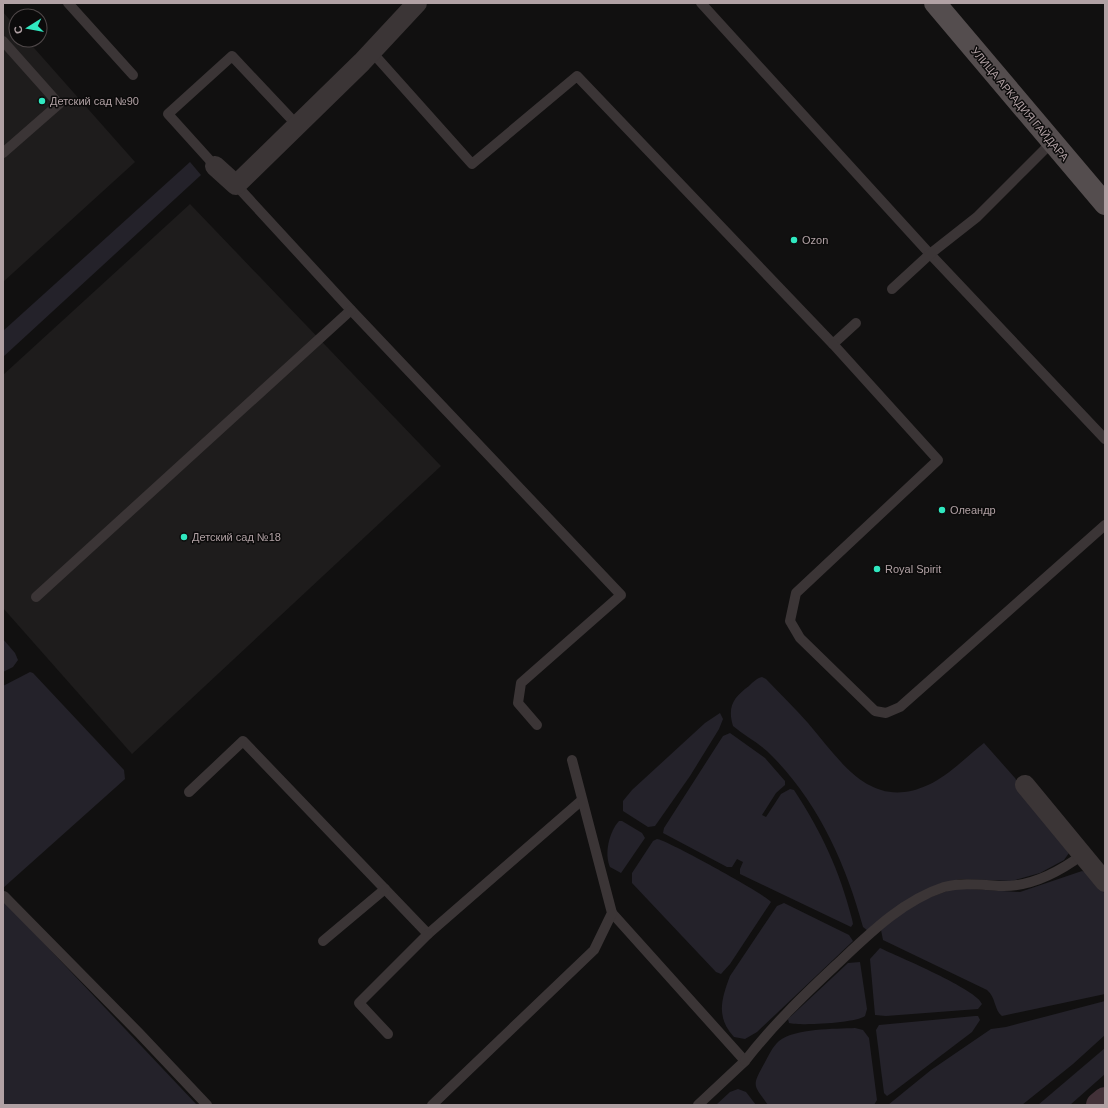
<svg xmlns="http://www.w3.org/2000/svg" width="1108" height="1108" viewBox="0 0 1108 1108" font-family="Arial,sans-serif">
<rect width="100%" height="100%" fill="#111010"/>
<g fill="#1e1c1c">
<polygon points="3,12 16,27 16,40 27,40 135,162 3,282"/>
<polygon points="190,204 441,466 132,754 3,608 3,375"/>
</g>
<g fill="#24222a">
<polygon points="190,162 201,175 3,357 3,331"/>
<polygon points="3,639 15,653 18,660 13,667 3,672"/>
<polygon points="30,672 33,673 124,770 125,779 3,888 3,686"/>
<path d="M762,677l4,2c14,15 29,29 42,44 32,37 62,89 120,62 20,-9 38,-28 56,-42l31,35 13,21 41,54 -5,7 -24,13 -28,8 -51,-2 -22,5 -71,47 -5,-4c-17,-63 -45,-125 -91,-171 -11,-12 -26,-19 -39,-30 -6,-20 1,-29 16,-40 4,-4 8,-8 13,-9z"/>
<polygon points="720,713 723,719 719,729 690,776 655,826 648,827 623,811 623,801 632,790 705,723"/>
<path d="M730,733l35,25 20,23v4l-9,8 -14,22 4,2 15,-23 9,-5 4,1c28,43 45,79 58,129l1,5 -2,3 -111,-53v-5l3,-7 -6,-3 -5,8h-5l-64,-34 1,-5 59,-92z"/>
<path d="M619,821h3l20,12 3,5 -24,35 -11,-6c-6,-13 -1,-35 9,-46z"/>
<path d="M657,839c10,1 109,56 114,63l-41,62 -9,10 -5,-2 -84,-89v-10l21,-32z"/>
<path d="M1082,871l8,3 15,20v100l-103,22c-8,-6 -6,-19 -15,-26l-104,-50 -2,-10 17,-15 20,-13 37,-14 65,4z"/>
<polygon points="4,901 197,1105 3,1105 3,902"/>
<path d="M784,903l65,32 4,6 -96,91 -12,7 -11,-2c-18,-20 -13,-37 -4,-61l47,-70z"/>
<path d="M880,948c17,8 98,42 102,56l-4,5 -92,7 -11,-1 -5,-56z"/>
<path d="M860,962l7,47 -2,7c-9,7 -64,10 -76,7l-1,-4 60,-56z"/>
<polygon points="1105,1001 1105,1035 1073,1064 1022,1105 888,1105 931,1070 991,1029 1006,1027"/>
<polygon points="975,1016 978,1016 980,1020 972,1032 893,1092 887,1096 884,1093 876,1030 879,1025"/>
<path d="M855,1028l8,2 6,8 8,62 -3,5h-106c-14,-20 -17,-18 -4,-41 4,-7 8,-17 15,-23 16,-13 56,-12 76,-13z"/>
<polygon points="1105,1048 1105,1074 1070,1105 1038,1105"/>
<polygon points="738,1089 746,1092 756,1105 716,1105 730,1092"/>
</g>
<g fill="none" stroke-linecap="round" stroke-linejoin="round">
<polyline stroke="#423138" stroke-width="26" points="1099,1105 1105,1100"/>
<g stroke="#3b3536" stroke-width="10">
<polyline points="68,3 133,75"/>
<polyline points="701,3 930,254 1105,439"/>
<polyline points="3,41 59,104 3,153"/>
<polyline points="371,51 472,164 577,76 833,344 856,323"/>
<polyline points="215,166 168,114 232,56 297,125"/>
<polyline points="236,185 351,310 621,595 521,683 518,703 537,725"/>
<polyline points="892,289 930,254 977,217 1052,142"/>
<polyline points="833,344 938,460 796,593 790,621 800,638 875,711 886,713 900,707 1105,525"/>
<polyline points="36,597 351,310"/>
<polyline points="189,792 243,741 428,934 582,800"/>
<polyline points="4,896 139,1033 207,1105"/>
<polyline points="612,913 745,1061 698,1105"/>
<polyline points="323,941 385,889"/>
<polyline points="388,1034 359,1003 428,934"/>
<path d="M745,1061c27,-35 58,-65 90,-95 32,-30 66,-65 109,-79 19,-5 38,-2 57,-1 30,1 58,-14 81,-31"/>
<polyline points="432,1105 594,950 612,913 572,760"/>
</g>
<g stroke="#3b3536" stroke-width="20">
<polyline points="215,166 236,185 362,62 417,3"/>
<polyline points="1025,785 1105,882"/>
</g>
<polyline stroke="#544d4e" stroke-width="22" points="935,3 1105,204"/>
</g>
<g fill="#30e8c0" stroke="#0c0b0b" stroke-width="1.5">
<circle cx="42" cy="101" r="4"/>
<circle cx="794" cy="240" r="4"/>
<circle cx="942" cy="510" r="4"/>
<circle cx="184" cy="537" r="4"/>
<circle cx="877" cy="569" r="4"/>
</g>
<g text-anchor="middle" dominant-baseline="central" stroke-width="3" stroke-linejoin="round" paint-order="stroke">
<g font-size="11" fill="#b1a1a4" stroke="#0c0b0b" text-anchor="start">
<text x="50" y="101">Детский сад №90</text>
<text x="802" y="240">Ozon</text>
<text x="950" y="510">Олеандр</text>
<text x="192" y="537">Детский сад №18</text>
<text x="885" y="569">Royal Spirit</text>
</g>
<g font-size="11" fill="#b1a1a4" stroke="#0c0b0b">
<text transform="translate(1020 104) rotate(50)">УЛИЦА АРКАДИЯ ГАЙДАРА</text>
</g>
</g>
<rect width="1108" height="1108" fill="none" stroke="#b1a1a4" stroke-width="8"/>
<g transform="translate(28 28) rotate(259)"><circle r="19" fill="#0c0b0b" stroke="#4e4748"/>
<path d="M0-3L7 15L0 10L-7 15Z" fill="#30e8c0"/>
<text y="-6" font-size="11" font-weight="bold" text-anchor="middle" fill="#b1a1a4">С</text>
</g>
</svg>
